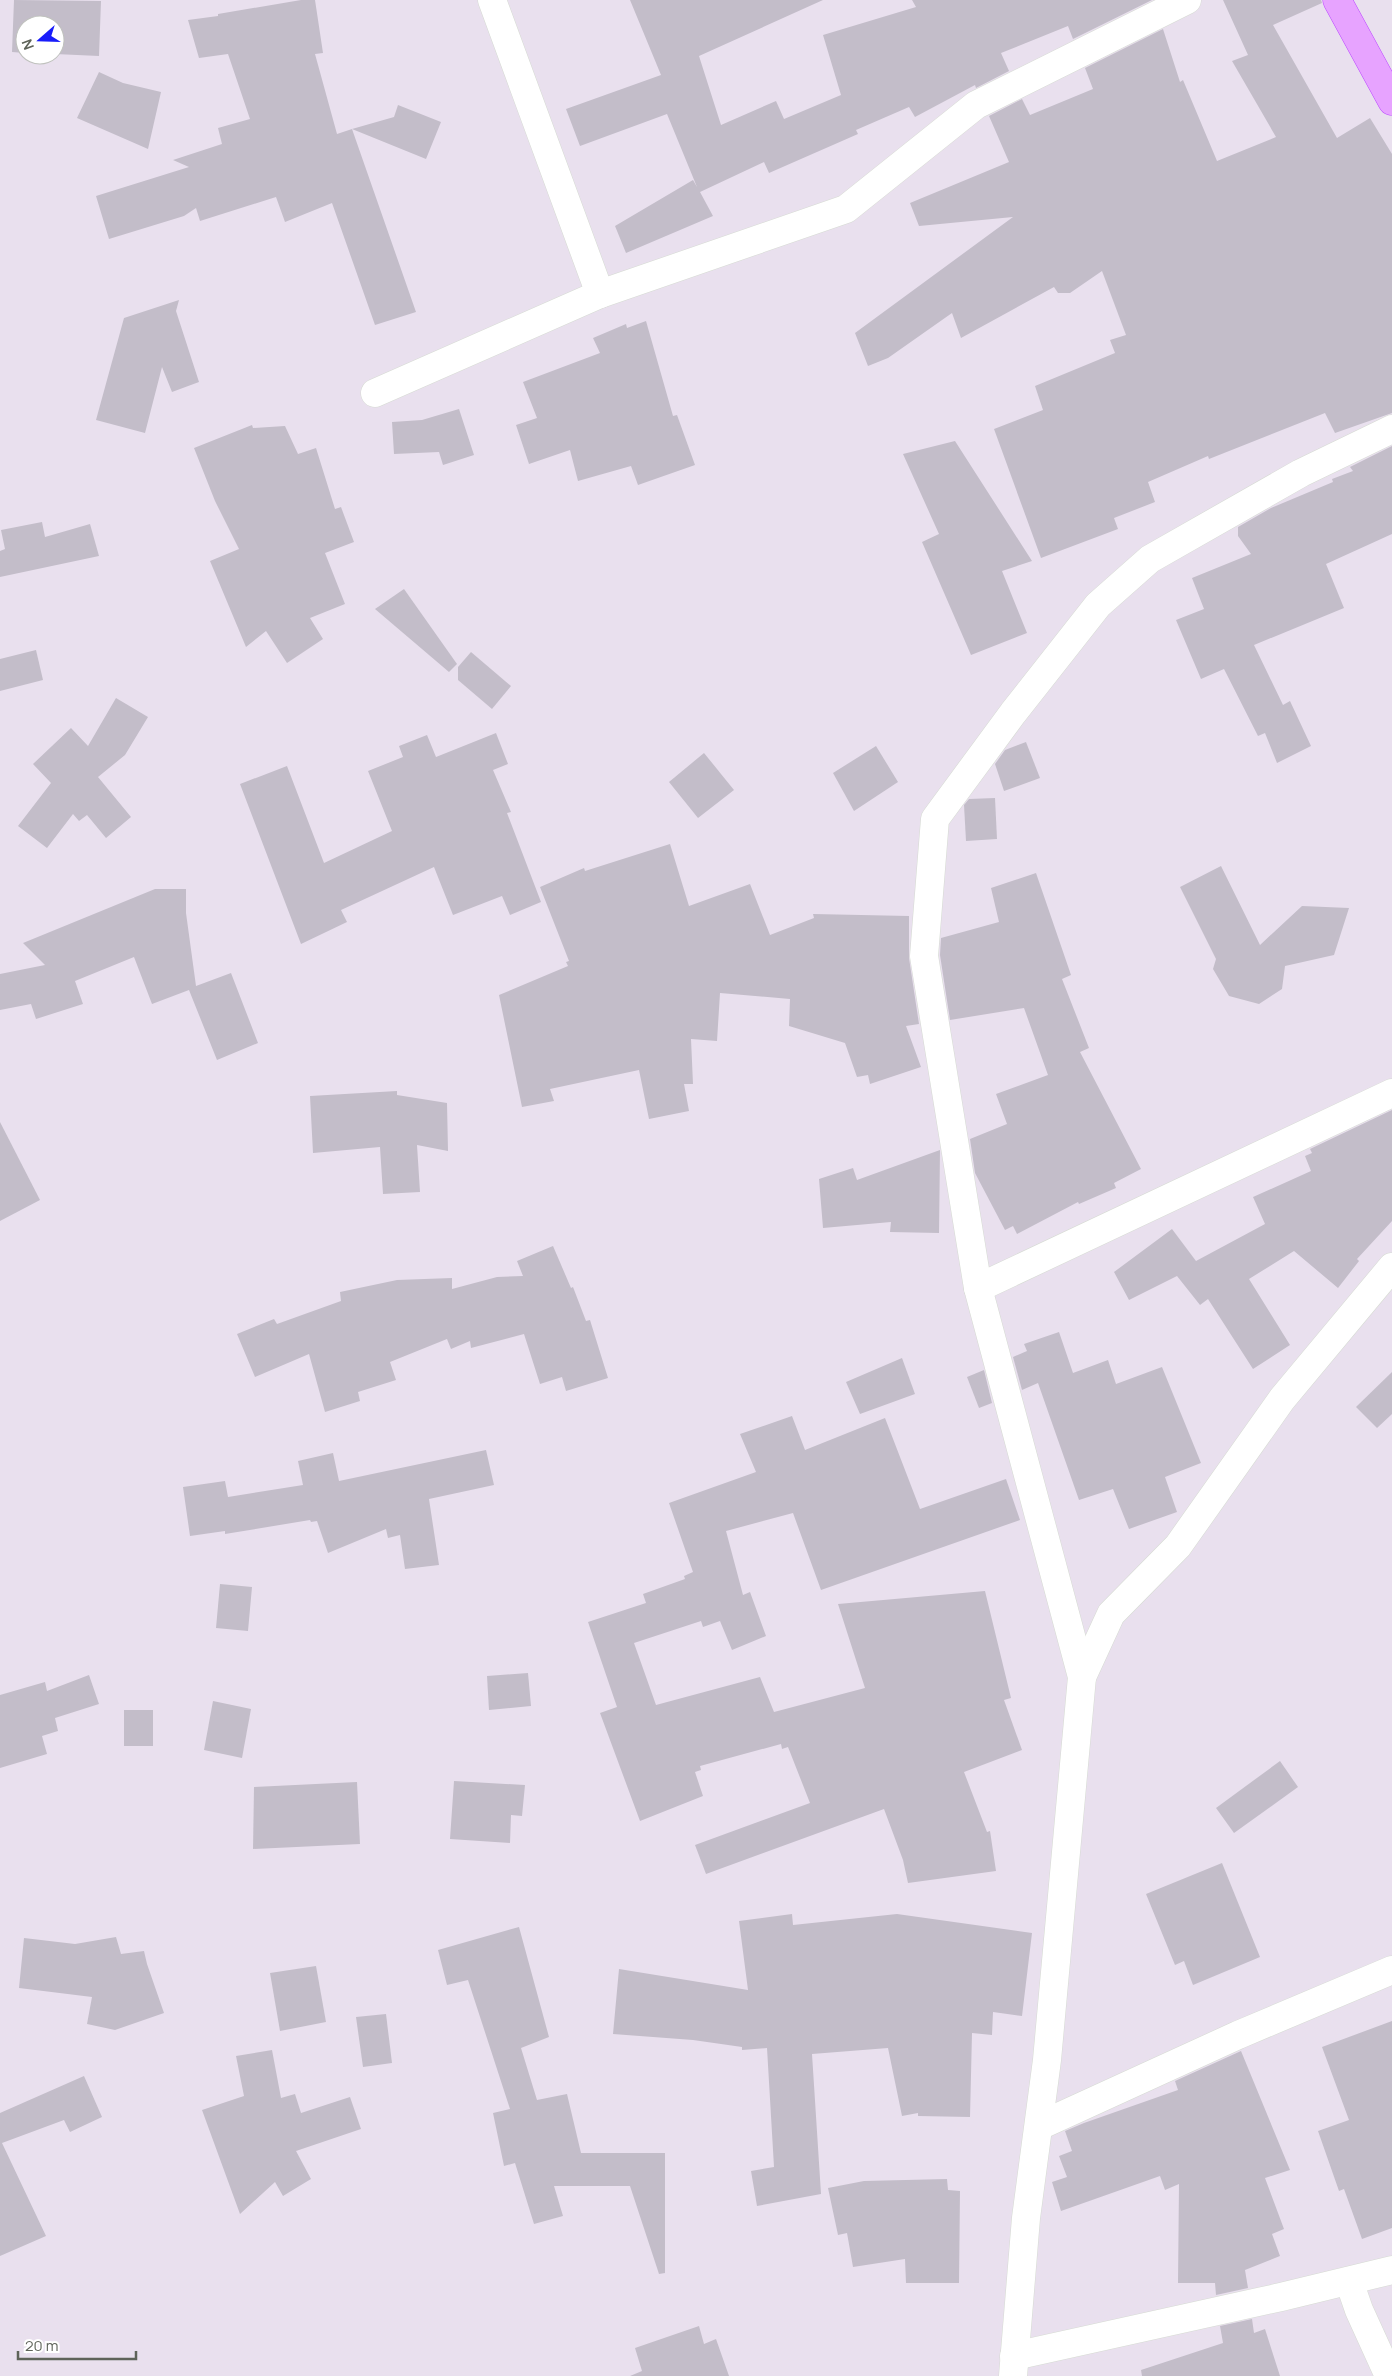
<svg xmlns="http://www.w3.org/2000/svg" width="1392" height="2376" viewBox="0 0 1392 2376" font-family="Manrope,sans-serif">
<rect width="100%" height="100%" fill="#e9e0ee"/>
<g fill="#c3bdc9">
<polygon points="14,0 101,1 99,56 55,54 55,25 25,25 25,53 12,52"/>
<polygon points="301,0 315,0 323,53 315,54 337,134 352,129 416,312 375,325 332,203 285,222 276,197 200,221 196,208 184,216 109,239 96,196 189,167 173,160 222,144 218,128 250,119 228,54 199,58 188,20 218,16 218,14"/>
<polygon points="630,0 823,0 699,56 721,125 776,101 784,119 841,95 823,35 916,7 912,0 1152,0 1073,39 1068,26 1001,53 1009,71 976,88 975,85 915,117 909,107 856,130 858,134 769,173 764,162 700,192 713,216 626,253 615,226 693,180 697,187 667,114 580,146 566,109 661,75"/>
<polygon points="1223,0 1321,0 1322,3 1273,25 1337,138 1370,118 1392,154 1392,413 1335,433 1325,413 1209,459 1208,456 1148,482 1155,502 1114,518 1118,529 1041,558 994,429 1043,410 1035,386 1115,353 1110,340 1126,335 1102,271 1070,293 1058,293 1054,287 961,338 952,313 888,358 868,366 855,333 1013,217 919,226 910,203 1009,162 989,116 1022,99 1030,115 1093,89 1085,68 1163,29 1180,82 1183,80 1217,161 1276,137 1232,61 1248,55"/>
<polygon points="99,72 123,83 161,92 148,149 77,118"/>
<polygon points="398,105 441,122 426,159 352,129 394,117"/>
<polygon points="179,300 176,311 199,382 172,392 162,367 145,433 96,420 124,318"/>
<polygon points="646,321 673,416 677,415 695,465 638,485 631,466 578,481 570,450 529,464 516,425 537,418 523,382 600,353 593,338 626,324 627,328"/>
<polygon points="459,409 474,455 443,465 439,452 394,454 392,422 422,420"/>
<polygon points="252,425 253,428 285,426 298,454 316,448 335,509 341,507 354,542 325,553 345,604 310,618 323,639 287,663 266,631 246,647 210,561 239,549 215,501 194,448"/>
<polygon points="955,441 1032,561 1002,571 1027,633 971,655 922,542 939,534 903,454"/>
<polygon points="1392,446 1392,534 1326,564 1344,608 1254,645 1283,705 1290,701 1311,746 1277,763 1265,733 1258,736 1224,669 1201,679 1176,620 1204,609 1192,578 1251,554 1238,536 1238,527 1271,508 1333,482 1332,479 1353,471 1350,467"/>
<polygon points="42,522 45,537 90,524 99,556 0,577 0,551 5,549 1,530"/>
<polygon points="404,589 457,664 449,672 375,609"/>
<polygon points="36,650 43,680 0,691 0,659"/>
<polygon points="471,652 511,686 492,709 458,680 458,667"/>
<polygon points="116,698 148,717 125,755 98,777 131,817 106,838 87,815 79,821 73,814 47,848 18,826 51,783 33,764 71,728 88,746"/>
<polygon points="496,733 508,764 493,770 511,812 507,813 541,902 510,915 502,896 453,915 434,867 341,910 347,922 301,944 240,784 287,766 324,863 392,831 368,771 403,757 399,746 427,735 436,757"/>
<polygon points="1026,742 1040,778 1004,791 995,764 1005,750"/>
<polygon points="876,746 898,782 854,811 833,773"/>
<polygon points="704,753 734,790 698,818 669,782"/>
<polygon points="995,798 997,839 966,841 964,805 969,799"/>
<polygon points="670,844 689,906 750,884 770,935 814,918 813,914 909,916 909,958 919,1024 906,1026 921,1067 870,1084 868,1075 857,1077 845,1043 789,1026 790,999 720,993 717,1041 691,1039 693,1084 684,1084 689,1111 649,1119 639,1070 550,1089 554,1101 522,1107 499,995 568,966 566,962 569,961 540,887 584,868 585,871"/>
<polygon points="1221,866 1260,945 1302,906 1349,908 1334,955 1285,966 1282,989 1259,1004 1229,996 1213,969 1216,959 1180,887"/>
<polygon points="1036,873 1071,975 1062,979 1089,1048 1080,1052 1141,1169 1114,1183 1116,1188 1079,1204 1078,1202 1017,1234 1013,1226 1005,1230 975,1173 970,1139 1007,1124 996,1094 1048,1075 1024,1008 950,1020 940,955 941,938 999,922 991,888"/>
<polygon points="155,889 186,889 186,913 196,986 231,973 258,1043 217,1060 189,990 152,1004 134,957 75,981 83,1004 36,1019 31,1004 0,1010 0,974 45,965 23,943"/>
<polygon points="397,1091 397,1095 447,1103 448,1151 417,1145 420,1192 383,1194 380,1147 313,1153 310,1096"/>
<polygon points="1392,1110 1392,1221 1357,1259 1359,1261 1338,1288 1294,1251 1249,1279 1290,1345 1253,1369 1208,1299 1200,1305 1177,1276 1129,1300 1114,1272 1172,1229 1196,1261 1265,1224 1253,1197 1311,1171 1305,1156 1312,1153 1310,1149"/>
<polygon points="0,1122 40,1200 0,1221"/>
<polygon points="940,1150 939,1233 890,1232 891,1222 823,1228 819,1179 853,1168 857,1180"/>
<polygon points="553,1246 571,1288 573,1287 586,1321 590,1320 608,1378 566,1391 562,1377 540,1384 524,1334 471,1348 470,1341 451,1349 447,1339 390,1362 396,1380 358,1392 360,1401 325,1412 309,1354 255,1377 237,1334 274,1319 277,1324 341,1301 340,1292 397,1280 452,1278 452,1289 497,1277 523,1276 517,1261"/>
<polygon points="1059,1332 1073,1373 1108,1360 1116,1384 1162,1367 1201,1463 1165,1477 1177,1512 1129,1529 1113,1489 1079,1500 1038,1383 1022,1390 1013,1357 1027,1351 1024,1344"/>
<polygon points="902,1358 915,1394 860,1414 846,1382"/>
<polygon points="984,1370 992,1403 979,1408 967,1377"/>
<polygon points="1392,1372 1392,1414 1377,1428 1356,1407"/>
<polygon points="792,1416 805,1450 885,1418 920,1509 1006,1479 1020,1520 821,1590 793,1513 726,1531 743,1595 750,1592 766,1636 732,1650 720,1621 703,1627 701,1621 634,1643 656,1705 760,1677 774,1712 865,1688 838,1604 985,1591 1011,1698 1004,1700 1022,1750 964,1772 987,1832 990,1831 996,1871 908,1883 903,1860 884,1809 706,1874 695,1845 810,1803 788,1747 782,1749 781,1744 700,1766 701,1770 695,1772 703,1796 640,1821 600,1713 617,1707 588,1622 646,1603 643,1594 685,1579 684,1576 693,1572 669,1503 756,1472 740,1434"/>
<polygon points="486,1450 494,1485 429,1499 439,1565 405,1569 400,1535 388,1538 386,1529 328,1553 317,1521 311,1522 310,1520 225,1534 225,1531 190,1536 183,1487 225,1481 228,1497 303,1485 298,1461 333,1453 339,1481"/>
<polygon points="220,1584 252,1587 248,1631 216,1628"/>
<polygon points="528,1673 531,1706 489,1710 487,1676"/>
<polygon points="89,1675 99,1704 55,1718 58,1731 42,1736 47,1754 0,1768 0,1695 45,1682 47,1691"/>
<polygon points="213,1701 251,1709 242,1758 204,1750"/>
<rect x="124" y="1710" width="29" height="36"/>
<polygon points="1280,1761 1298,1787 1234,1833 1216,1808"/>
<polygon points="454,1781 525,1785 522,1816 511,1815 510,1843 450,1839"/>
<polygon points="357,1782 360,1844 253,1849 254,1787"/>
<polygon points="1222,1863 1260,1957 1193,1985 1184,1961 1175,1965 1146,1894"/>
<polygon points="792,1914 793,1925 897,1914 1032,1933 1022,2016 993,2012 992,2035 972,2033 970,2117 918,2116 918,2113 902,2116 888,2048 812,2054 821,2194 757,2206 751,2171 774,2167 767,2048 742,2050 742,2047 693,2040 613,2034 619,1969 748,1990 739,1921"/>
<polygon points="519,1927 549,2037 521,2048 537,2100 567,2094 581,2153 665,2153 665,2273 659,2274 630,2186 554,2186 563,2216 534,2224 515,2163 504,2166 493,2113 510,2109 468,1980 447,1985 438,1950"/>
<polygon points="116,1937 121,1954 144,1951 147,1964 164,2013 115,2030 87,2024 92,1997 19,1988 24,1938 75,1944"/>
<polygon points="316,1966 326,2022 280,2031 270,1973"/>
<polygon points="386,2014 392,2063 363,2067 356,2017"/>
<polygon points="1392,2021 1392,2228 1362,2239 1344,2189 1339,2191 1318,2131 1349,2120 1322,2047"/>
<polygon points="272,2050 281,2098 295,2094 301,2113 350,2097 361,2129 296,2151 311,2179 283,2196 275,2182 240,2214 202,2110 244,2096 236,2056"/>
<polygon points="1241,2051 1290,2170 1265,2178 1284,2229 1272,2234 1280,2256 1245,2270 1248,2288 1216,2295 1215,2283 1178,2283 1179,2184 1165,2190 1160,2176 1061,2211 1052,2182 1067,2177 1059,2156 1072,2151 1065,2131 1084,2123 1178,2090 1175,2081"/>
<polygon points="84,2076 102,2117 70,2132 64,2120 2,2143 46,2236 0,2256 0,2113"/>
<polygon points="947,2179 948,2190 960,2191 959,2283 906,2283 905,2259 853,2267 847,2233 838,2235 828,2188 864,2181"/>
<polygon points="1252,2319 1254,2333 1265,2329 1280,2376 1142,2376 1141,2370 1223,2343 1220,2326"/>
<polygon points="699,2326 704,2344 716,2339 729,2376 630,2376 642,2371 635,2348"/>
</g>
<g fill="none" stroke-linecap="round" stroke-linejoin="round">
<defs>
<g id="minor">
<polyline points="492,0 600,294"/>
<polyline points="375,393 600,294 846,209 976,105 1187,0"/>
<polyline points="978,1288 1392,1093"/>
<polyline points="1082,1677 1111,1614 1178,1546 1282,1399 1392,1267"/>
<polyline points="1039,2126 1238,2035 1392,1970"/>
<polyline points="1349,2281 1359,2310 1389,2376"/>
<polyline points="1014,2356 1281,2297 1392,2270"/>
<polyline points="1013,2376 1026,2218 1047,2060 1082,1677 978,1288 924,956 935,819 1013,713 1098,605 1150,559 1301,473 1392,429"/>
</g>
<polyline id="major" points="1337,0 1392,101"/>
</defs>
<use href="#minor" stroke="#d6dbd3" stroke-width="29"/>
<use href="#major" stroke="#ba47ff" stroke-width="29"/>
<use href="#minor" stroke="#fff" stroke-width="28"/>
<use href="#major" stroke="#e7a3ff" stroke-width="28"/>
</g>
<g transform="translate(40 40) rotate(250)"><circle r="24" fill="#ffffff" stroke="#bfc1bd"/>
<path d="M0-4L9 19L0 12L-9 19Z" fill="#191dfa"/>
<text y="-8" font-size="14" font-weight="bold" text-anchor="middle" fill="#5e6359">N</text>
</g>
<path d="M18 2351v8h118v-8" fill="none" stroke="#5e6359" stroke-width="2.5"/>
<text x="25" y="2351" font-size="15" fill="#5e6359" stroke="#ffffff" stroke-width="4" paint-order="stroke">20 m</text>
</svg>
